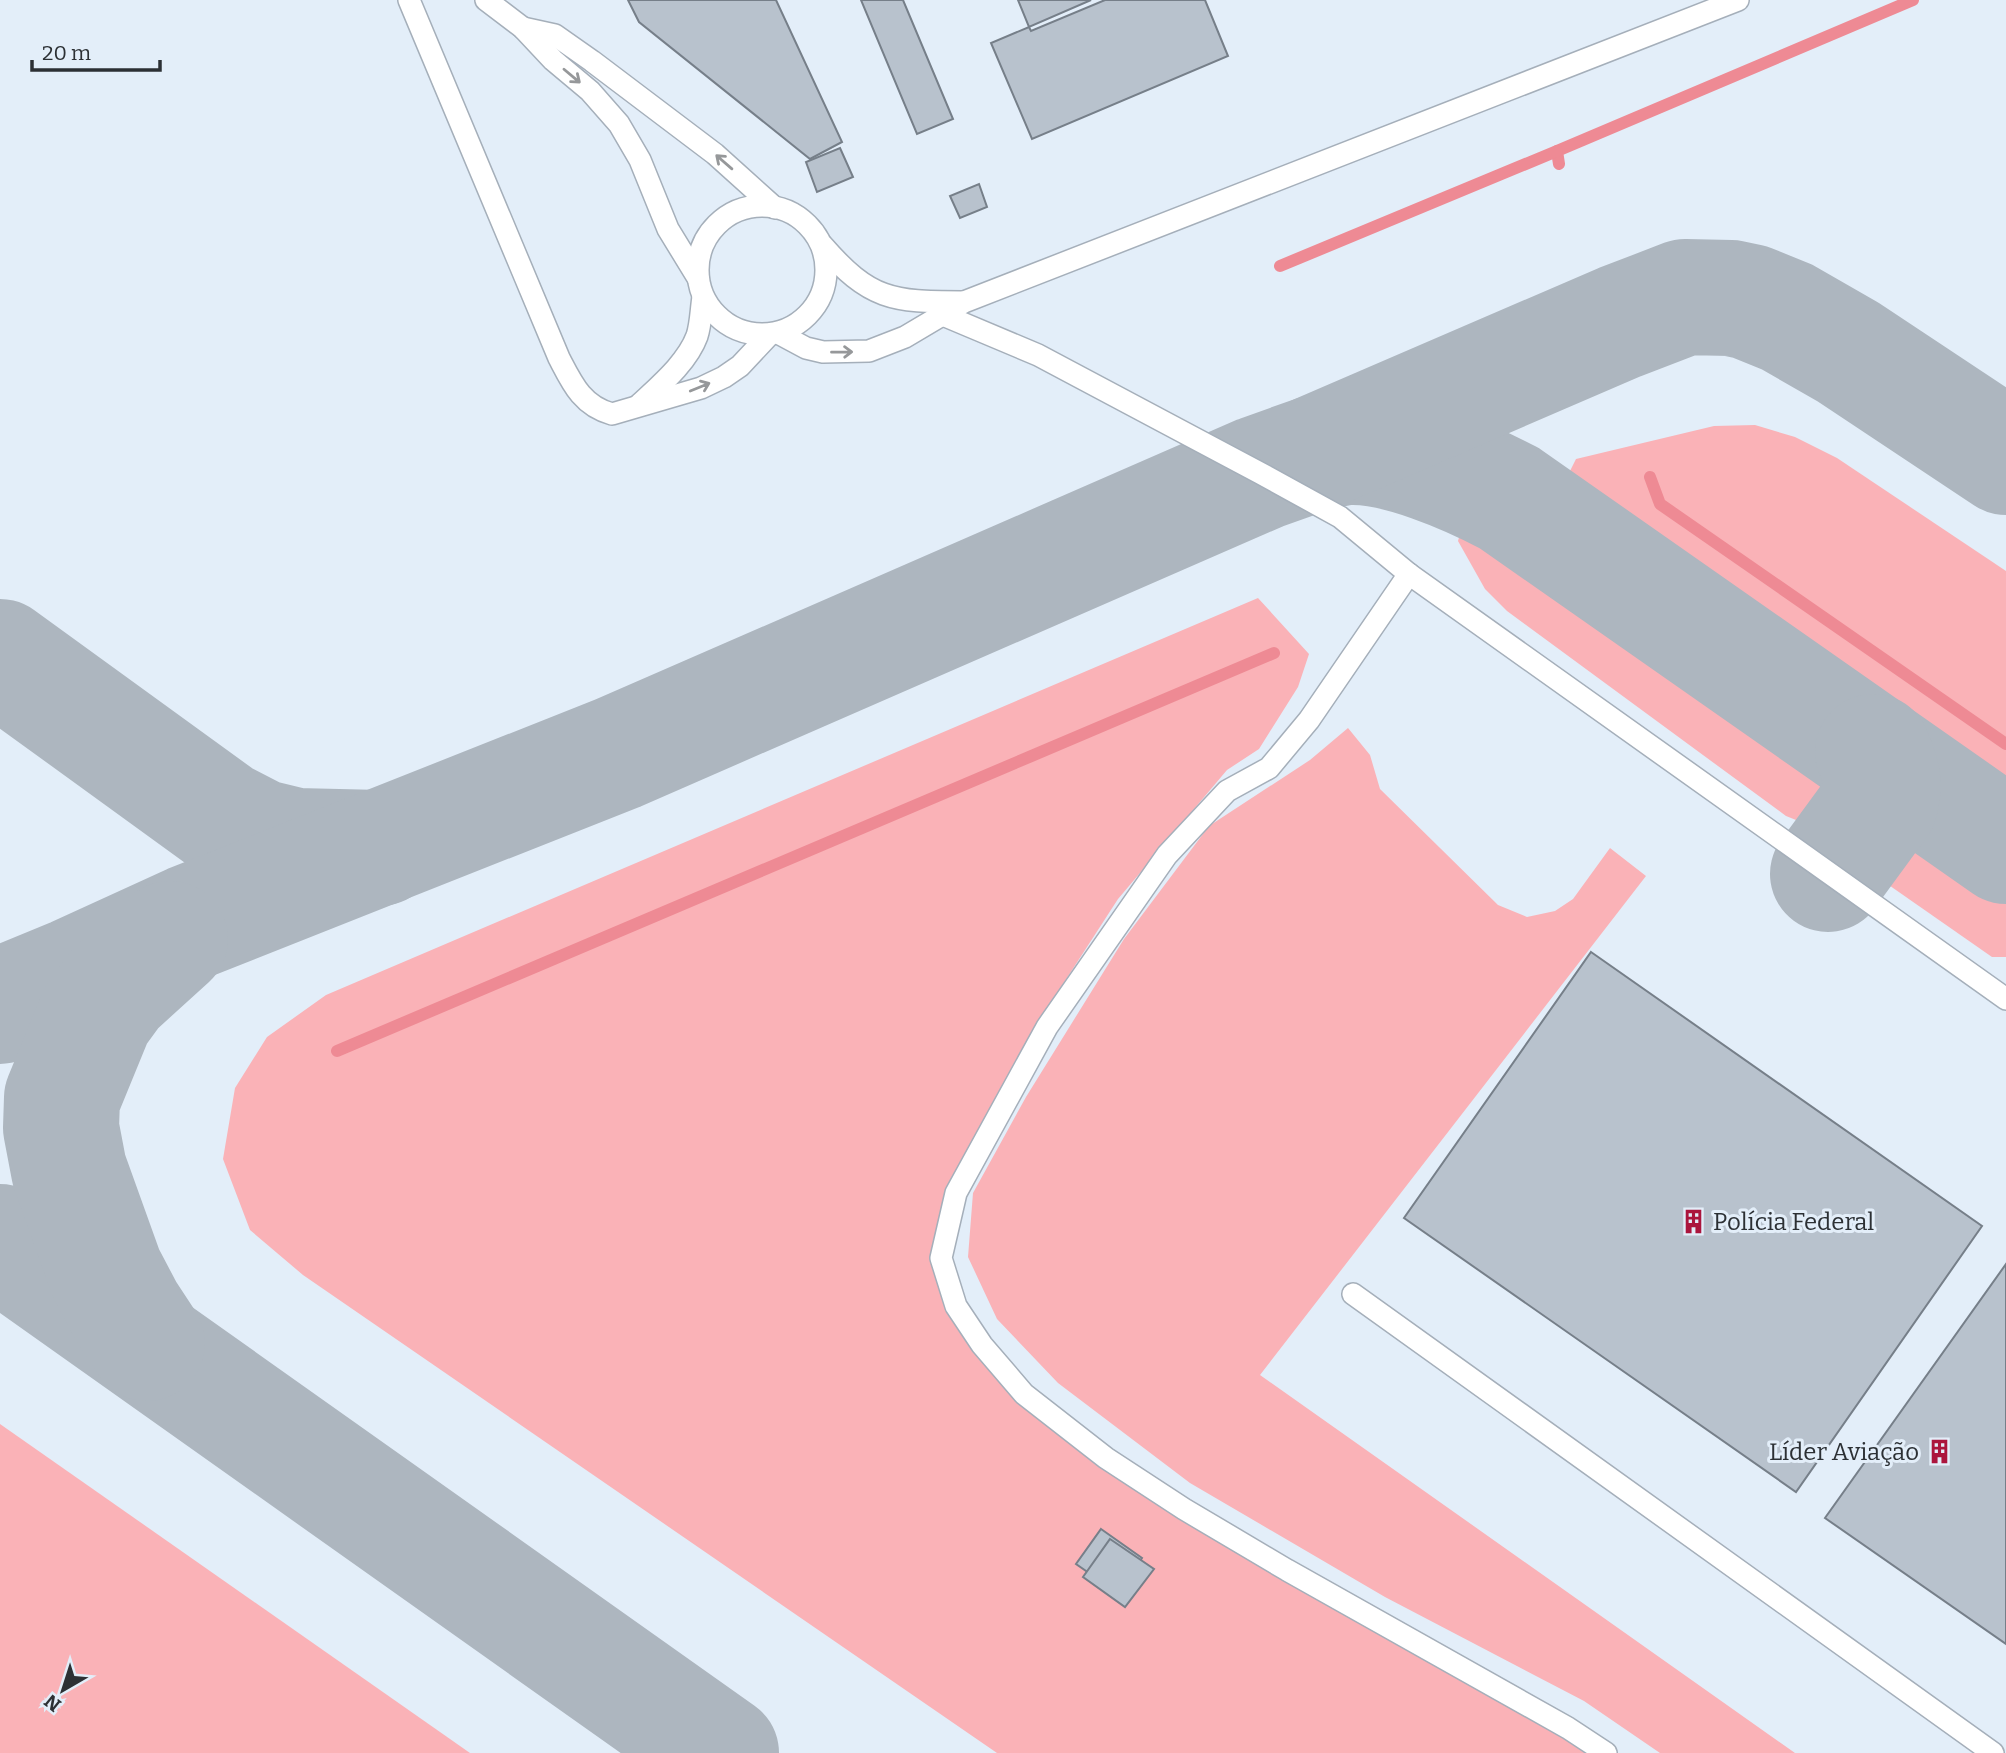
<svg xmlns="http://www.w3.org/2000/svg" width="2006" height="1753" viewBox="0 0 2006 1753" font-family="Bitter,serif">
<rect width="100%" height="100%" fill="#e3eef9"/>
<g fill="#fab2b7">
<polygon points="1755,425 1795,437 1837,458 2006,571 2006,789 1579,488 1570,471 1576,459 1714,426"/>
<path d="M1477,509l355,242c15,35 9,41 -14,69l-17,2 -15,-6 -279,-205 -22,-22 -27,-48 5,-18z"/>
<polygon points="1258,598 1309,654 1298,687 1259,749 1227,770 1118,899 1030,1035 950,1181 937,1239 948,1296 1075,1437 1608,1753 997,1753 303,1275 250,1230 223,1159 235,1088 267,1037 326,995"/>
<polygon points="1348,728 1370,755 1380,789 1498,905 1527,917 1555,911 1573,899 1610,848 1646,876 1260,1375 1795,1753 1660,1753 1584,1701 1385,1597 1190,1483 1058,1383 997,1319 968,1257 973,1193 1026,1097 1124,939 1209,826 1310,760"/>
<polygon points="1909,835 1938,835 2006,884 2006,957 1992,957 1873,874 1885,843"/>
<polygon points="0,1424 470,1753 0,1753"/>
</g>
<g fill="none" stroke-linecap="round" stroke-linejoin="round">
<g stroke="#ee8a94" stroke-width="12">
<polyline points="1559,164 1557,151 1913,0"/>
<polyline points="1280,266 1557,151"/>
<polyline points="1650,477 1660,504 2006,744"/>
<polyline points="337,1051 1274,653"/>
</g>
<g stroke="#adb6bf" stroke-width="116">
<path d="M1316,453c10,-2 22,-5 32,-6 48,-2 119,29 161,51l497,348"/>
<polyline points="0,657 222,818 259,837 296,846 380,848"/>
<path d="M1828,874l52,-71c6,-21 1,-32 -7,-51"/>
<polyline points="0,1006 75,975 191,922 618,753 1260,473 1316,453 1620,322 1685,297 1731,298 1750,302 1787,317 1848,352 2006,457"/>
<polyline points="0,1242 721,1753"/>
<polyline points="147,1343 126,1311 106,1273 69,1170 61,1128 62,1098 96,1015 115,989 170,939"/>
</g>
</g>
<g fill="#b8c2cd" stroke="#767f89" stroke-width="2">
<polygon points="628,0 776,0 842,142 810,159 639,22"/>
<polygon points="861,0 903,0 953,119 917,134"/>
<polygon points="1018,0 1091,0 1029,27"/>
<polygon points="1105,0 1205,0 1228,56 1032,139 991,43 1029,27 1031,31"/>
<polygon points="840,148 853,177 817,192 806,162"/>
<polygon points="979,184 987,207 960,218 950,196"/>
<polygon points="1591,952 1982,1226 1796,1492 1404,1218"/>
<polygon points="2006,1264 2006,1644 1825,1518"/>
<polygon points="1101,1529 1142,1558 1118,1593 1076,1564"/>
<polygon points="1110,1539 1154,1569 1125,1607 1083,1577"/>
</g>
<g fill="none" stroke-linecap="round" stroke-linejoin="round">
<defs>
<g id="lane">
<path d="M409,0l150,358c13,25 23,48 53,56l89,-26 23,-11 16,-11 30,-32"/>
<polyline points="486,0 523,28 553,60 590,91 619,124 640,160 668,229 698,278"/>
<polyline points="523,28 555,35 592,61 715,154 775,208"/>
<circle cx="762" cy="270" r="64"/>
<path d="M822,245c48,55 70,57 140,57"/>
<polyline points="943,315 1038,355 1260,473 1340,517 1409,574 2006,999"/>
<polyline points="778,333 806,348 823,352 869,351 905,337 964,302 1738,0"/>
<path d="M639,405c20,-19 48,-42 58,-69 4,-12 4,-27 6,-39"/>
<polyline points="1409,574 1309,720 1269,768 1227,791 1167,855 1047,1027 956,1193 941,1258 956,1306 982,1345 1024,1394 1106,1458 1184,1509 1287,1570 1568,1728 1606,1753"/>
<polyline points="1353,1294 1993,1753"/>
</g>
</defs>
<use href="#lane" stroke="#a5afba" stroke-width="24"/>
<use href="#lane" stroke="#fff" stroke-width="21"/>
</g>
<defs><path id="oneway-shaft" d="M-6 0H5M1.5-3L5.5 0L1.5 3" fill="none" stroke-width="1.6" stroke-linecap="round" stroke-linejoin="round" transform="scale(1.75)"/></defs>
<g stroke="#96989a">
<use href="#oneway-shaft" transform="translate(572 76) rotate(40)"/>
<use href="#oneway-shaft" transform="translate(724 162) rotate(-139)"/>
<use href="#oneway-shaft" transform="translate(842 352) rotate(-1)"/>
<use href="#oneway-shaft" transform="translate(700 387) rotate(-22)"/>
</g>
<defs>
<symbol id="building-bare" viewBox="-9 -9 18 18"><path d="M-4-6H4V6H1V3H-1V6H-4ZM-2.5-4.3h1.7v1.8h-1.7ZM.8-4.3h1.7v1.8H.8ZM-2.5-1h1.7V.8h-1.7ZM.8-1h1.7V.8H.8Z" fill="#ab153d" stroke="#e3eef9" stroke-width="2.5" paint-order="stroke"/></symbol>
</defs>
<g fill-rule="evenodd">
<use href="#building-bare" x="1676" y="1204" width="35" height="35"/>
<use href="#building-bare" x="1922" y="1434" width="35" height="35"/>
</g>
<g text-anchor="middle" dominant-baseline="central" stroke-width="6" stroke-linejoin="round" paint-order="stroke">
<g font-size="24" fill="#2c3034" stroke="#e3eef9" text-anchor="start">
<text x="1713" y="1222">Polícia Federal</text>
<text x="1919" y="1452" text-anchor="end">Líder Aviação</text>
</g>
</g>
<g transform="translate(63 1690) rotate(219)" stroke="#e3eef9" stroke-width="5" paint-order="stroke">
<path d="M0-5L12 26L0 18L-12 26Z" fill="#2c3034"/>
<text y="-10" font-size="19" font-weight="bold" text-anchor="middle" fill="#2c3034">N</text>
</g>
<path d="M32 60v10h128v-10" fill="none" stroke="#2c3034" stroke-width="3.5"/>
<text x="42" y="60" font-size="21" fill="#2c3034" stroke="#e3eef9" stroke-width="5" paint-order="stroke">20 m</text>
</svg>
